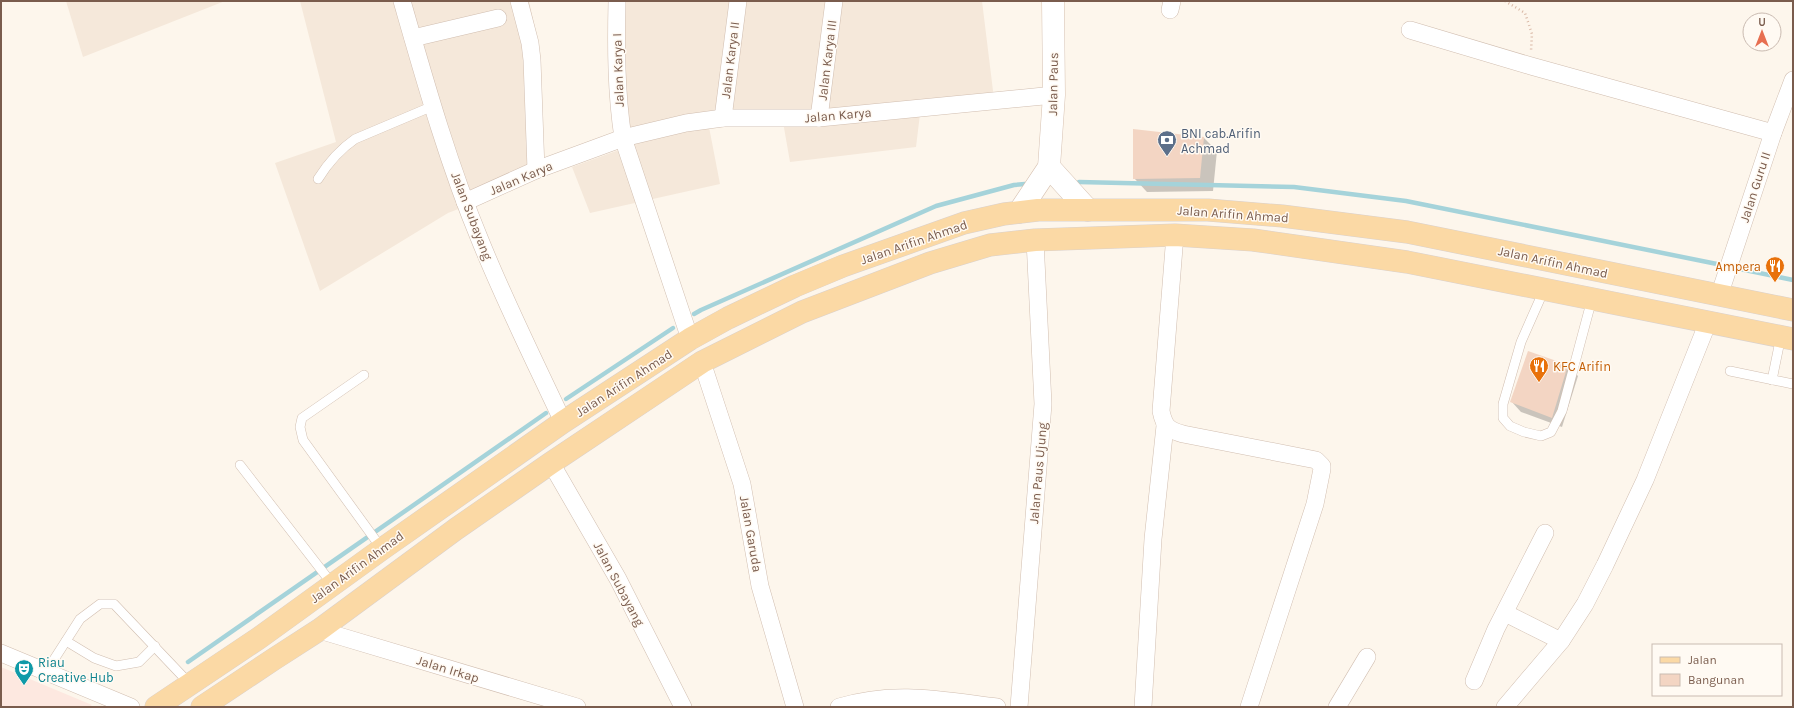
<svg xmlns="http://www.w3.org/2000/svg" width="1794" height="708" viewBox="0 0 1794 708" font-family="Karla,sans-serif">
<rect width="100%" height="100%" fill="#fdf6ec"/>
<g fill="#f5e8da">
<polygon points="66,1 225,1 83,57"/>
<polygon points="300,1 529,1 539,46 542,177 448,213 320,291 275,163 336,142"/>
<polygon points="623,1 982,1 995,107 920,114 916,147 790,162 783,122 709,127 720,184 590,213 572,167 630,146 620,69"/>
</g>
<polygon fill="#fde8e0" points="1,667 92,705 89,707 1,707"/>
<g fill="#0003">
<polygon points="1204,138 1217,151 1213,191 1147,192 1134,178"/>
<polygon points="1567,366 1578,376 1562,427 1521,412 1511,401"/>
</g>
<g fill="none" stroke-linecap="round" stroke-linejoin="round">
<g stroke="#a5d3da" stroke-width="4.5">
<polyline points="1079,182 1294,187 1406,201 1717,264"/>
<polyline points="1740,269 1793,280"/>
<polyline points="694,314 701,310 936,206 1014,185 1025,184"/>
<polyline points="566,399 673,328"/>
<polyline points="188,662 546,413"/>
</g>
</g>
<g fill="#f3d5c3">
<polygon points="1133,129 1204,137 1200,178 1133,179"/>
<polygon points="1528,351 1568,365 1552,418 1510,402"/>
</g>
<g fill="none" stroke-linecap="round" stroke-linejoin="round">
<defs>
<g id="lane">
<path d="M318,179c10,-16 21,-29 37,-40l78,-33"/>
<polyline points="1544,290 1521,342 1503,404 1503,418 1510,426 1524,432 1541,436 1551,432 1562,411 1592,299"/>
<polyline points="1730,371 1793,384"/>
<polyline points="364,375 302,418 300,427 303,440 382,549"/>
<polyline points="1772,380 1781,336"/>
<polyline points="240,465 333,585"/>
<polyline points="66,641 94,658 116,666 139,662 155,646"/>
<polyline points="46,672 80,619 100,604 114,604 190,684"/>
</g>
<g id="street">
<path d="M402,1c23,80 46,162 78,239 25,62 55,122 83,182"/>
<polyline points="519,1 530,43 532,60 536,170"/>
<path d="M617,1c-1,46 -1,91 6,137l67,201"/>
<polyline points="1170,10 1172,1"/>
<polyline points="1410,30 1531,66 1773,133"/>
<polyline points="413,38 498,18"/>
<polyline points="723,118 738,1"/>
<polyline points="819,118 834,1"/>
<polyline points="465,202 536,170 623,138 686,123 723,118 819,118 1054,95"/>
<path d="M1175,235l-14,176c3,15 7,19 22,23l133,26 6,6v3l-7,35 -66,203"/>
<polyline points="1719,296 1773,133 1793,80"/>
<polyline points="702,362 742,484 760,586 795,707"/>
<polyline points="551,463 618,579 683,707"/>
<polyline points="1505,613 1561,641"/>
<polyline points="319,630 577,707"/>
<polyline points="1,653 131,707"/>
<polyline points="1474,681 1496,629 1545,533"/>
<path d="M839,707c56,-17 102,-7 158,0"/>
<polyline points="1019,707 1043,404 1035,240"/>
<polyline points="1143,707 1153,539 1165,426"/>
<polyline points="1337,707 1367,657"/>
<polyline points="1505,707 1561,641 1585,604 1605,565 1645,480 1708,322"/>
</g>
<g id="secondary">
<polyline points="1049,167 1088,210"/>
<polyline points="1019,212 1049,167 1054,95 1053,1"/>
</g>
<g id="primary">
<polyline points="156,707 259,638 382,549 563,422 690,339 728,318 795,286 843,266 964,223 1004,214 1038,210 1208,210 1282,216 1407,232 1793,310"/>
<polyline points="202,707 274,659 319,630 456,529 551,463 702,362 802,312 930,263 990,245 1035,240 1175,235 1253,240 1407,262 1793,339"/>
</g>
</defs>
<use href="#lane" stroke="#d1beb0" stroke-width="10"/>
<use href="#street" stroke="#d1beb0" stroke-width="18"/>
<use href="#secondary" stroke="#d6c0b0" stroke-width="23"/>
<use href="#primary" stroke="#dad1cd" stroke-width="23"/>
<polyline stroke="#d9b8a5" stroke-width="2.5" stroke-dasharray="1 3" stroke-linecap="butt" points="1505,1 1525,13 1532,34 1531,51"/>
<use href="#lane" stroke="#fff" stroke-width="9"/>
<use href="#street" stroke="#fff" stroke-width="17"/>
<use href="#secondary" stroke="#fff" stroke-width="22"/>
<use href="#primary" stroke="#fbd9a5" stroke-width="22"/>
</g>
<defs>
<symbol id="bank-pin" viewBox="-11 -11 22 30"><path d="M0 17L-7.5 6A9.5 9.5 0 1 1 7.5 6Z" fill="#5c6f8a" stroke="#fffaf3"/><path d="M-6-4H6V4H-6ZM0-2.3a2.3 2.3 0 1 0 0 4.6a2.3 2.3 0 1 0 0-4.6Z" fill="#fff"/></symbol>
<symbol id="restaurant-pin" viewBox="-11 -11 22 30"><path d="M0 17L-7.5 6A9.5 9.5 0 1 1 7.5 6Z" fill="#e8710a" stroke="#fffaf3"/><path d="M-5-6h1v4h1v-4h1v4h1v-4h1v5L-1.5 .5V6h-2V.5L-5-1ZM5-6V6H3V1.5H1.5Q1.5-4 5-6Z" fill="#fff"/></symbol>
<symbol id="theatre-pin" viewBox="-11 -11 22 30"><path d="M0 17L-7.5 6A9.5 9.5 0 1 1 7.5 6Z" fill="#0f9aa8" stroke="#fffaf3"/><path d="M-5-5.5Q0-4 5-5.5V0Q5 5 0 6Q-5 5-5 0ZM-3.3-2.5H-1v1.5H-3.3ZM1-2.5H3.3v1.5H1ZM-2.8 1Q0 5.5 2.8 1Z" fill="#fff"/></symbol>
</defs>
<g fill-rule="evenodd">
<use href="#bank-pin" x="1156" y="129" width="22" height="30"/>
<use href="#restaurant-pin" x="1764" y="255" width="22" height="30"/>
<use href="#restaurant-pin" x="1528" y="355" width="22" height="30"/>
<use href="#theatre-pin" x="13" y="658" width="22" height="30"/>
</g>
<g text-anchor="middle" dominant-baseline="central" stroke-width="3" stroke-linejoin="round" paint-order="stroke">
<g font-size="13" fill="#7a5c4d" stroke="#fffaf3">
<text transform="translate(730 60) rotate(-83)">Jalan Karya II</text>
<text transform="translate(827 60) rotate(-83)">Jalan Karya III</text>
<text transform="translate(618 70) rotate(-92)">Jalan Karya I</text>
<text transform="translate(1053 84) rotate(-89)">Jalan Paus</text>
<text transform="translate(838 115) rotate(-5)">Jalan Karya</text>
<text transform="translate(521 178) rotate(-23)">Jalan Karya</text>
<text transform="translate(1755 187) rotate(-72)">Jalan Guru II</text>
<text transform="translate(1233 214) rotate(4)">Jalan Arifin Ahmad</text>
<text transform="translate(472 216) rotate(69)">Jalan Subayang</text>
<text transform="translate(914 242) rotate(-19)">Jalan Arifin Ahmad</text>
<text transform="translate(1553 262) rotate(12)">Jalan Arifin Ahmad</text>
<text transform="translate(624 383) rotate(-33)">Jalan Arifin Ahmad</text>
<text transform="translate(1038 473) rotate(-85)">Jalan Paus Ujung</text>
<text transform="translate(751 534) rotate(80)">Jalan Garuda</text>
<text transform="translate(357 567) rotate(-36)">Jalan Arifin Ahmad</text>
<text transform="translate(619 584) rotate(62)">Jalan Subayang</text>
<text transform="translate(448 669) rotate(17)">Jalan Irkap</text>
</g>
<g font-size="13" fill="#4e5e75" stroke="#fffaf3" text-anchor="start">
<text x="1181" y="133">BNI cab.Arifin<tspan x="1181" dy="15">Achmad</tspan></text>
</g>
<g font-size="13" fill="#c56008" stroke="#fffaf3" text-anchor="end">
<text x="1761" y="266">Ampera</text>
<text x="1553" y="366" text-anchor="start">KFC Arifin</text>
</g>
<g font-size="13" fill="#0d838f" stroke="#fffaf3" text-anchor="start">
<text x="38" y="662">Riau<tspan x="38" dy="15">Creative Hub</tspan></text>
</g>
</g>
<rect width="1794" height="708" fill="none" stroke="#7a5c4d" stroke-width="4"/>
<rect x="1652" y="644" width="130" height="52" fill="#fffaf3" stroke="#cabbb1"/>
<rect x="1660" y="657" width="20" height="6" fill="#fbd9a5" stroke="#cabbb1"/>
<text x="1688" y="664" font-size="12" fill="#7a5c4d">Jalan</text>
<rect x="1660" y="674" width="20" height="12" fill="#f3d5c3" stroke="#cabbb1"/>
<text x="1688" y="684" font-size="12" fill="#7a5c4d">Bangunan</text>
<g transform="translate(1762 32)"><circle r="19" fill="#fffaf3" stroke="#cabbb1"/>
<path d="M0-3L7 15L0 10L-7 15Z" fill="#e76f51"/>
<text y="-6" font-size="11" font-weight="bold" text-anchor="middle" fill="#7a5c4d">U</text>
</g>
</svg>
